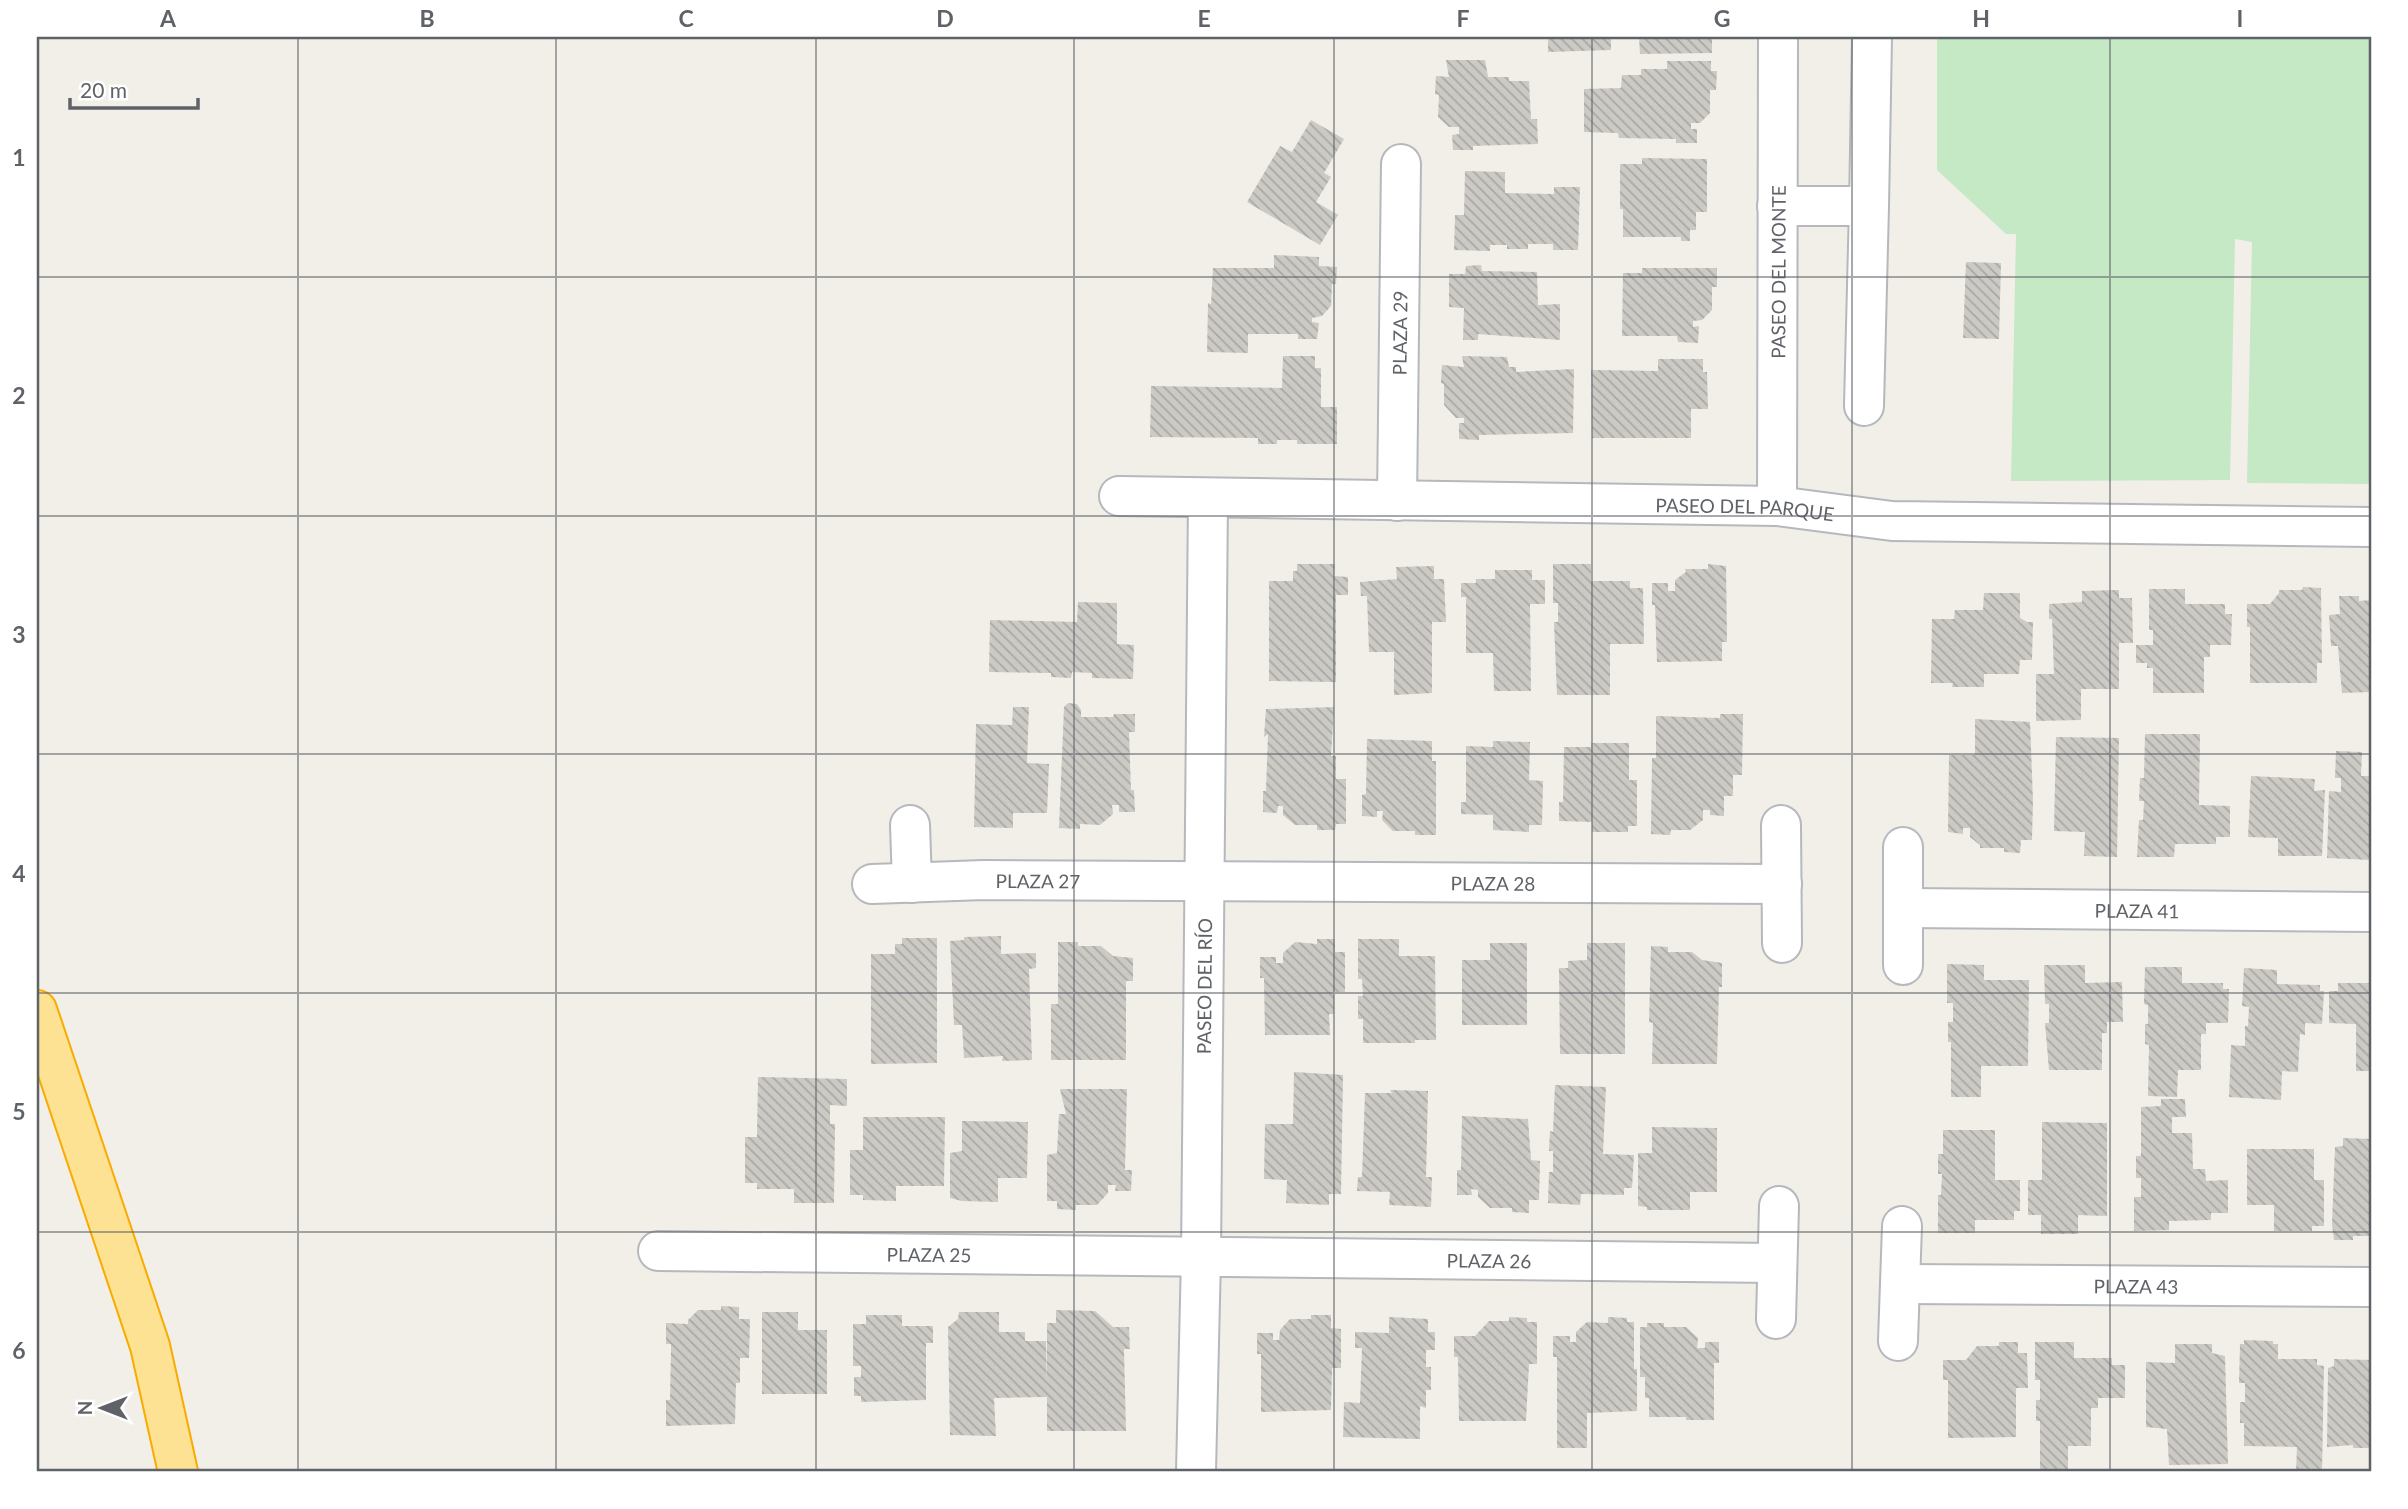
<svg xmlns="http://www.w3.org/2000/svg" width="2408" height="1509" viewBox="0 0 2408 1509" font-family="Lato,sans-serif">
<defs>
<pattern id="building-back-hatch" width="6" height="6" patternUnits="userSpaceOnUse" patternTransform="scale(1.75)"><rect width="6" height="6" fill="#cccac5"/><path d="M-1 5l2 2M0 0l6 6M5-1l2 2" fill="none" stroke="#a9a8a4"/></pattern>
</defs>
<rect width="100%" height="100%" fill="#f1efe8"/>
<polygon fill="#c5e8c5" points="1937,37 2371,37 2371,484 2247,483 2252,242 2235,239 2230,480 2011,481 2016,234 2006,234 1937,170"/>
<g fill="url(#building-back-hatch)">
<polygon points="1548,37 1611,37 1611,50 1548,52"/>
<polygon points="1639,37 1712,37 1712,53 1640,54"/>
<polygon points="1446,60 1485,60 1488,77 1509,77 1509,81 1529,81 1531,119 1537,119 1538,144 1473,146 1473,150 1453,150 1452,135 1459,134 1459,127 1449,127 1438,117 1439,95 1435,94 1436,76 1449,77"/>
<polygon points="1667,61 1711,61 1711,71 1717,71 1716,90 1710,90 1710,113 1700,123 1691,123 1691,129 1697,129 1697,143 1676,143 1676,139 1619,138 1618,133 1584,132 1584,89 1621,88 1622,75 1641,75 1641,69 1667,69"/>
<polygon points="1311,120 1344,139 1324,173 1331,177 1316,202 1338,215 1320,245 1247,202 1280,146 1292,152"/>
<polygon points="1642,158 1707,159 1707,212 1696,212 1696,230 1690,230 1690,241 1681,241 1681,237 1623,237 1623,209 1620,209 1620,164 1642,164"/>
<polygon points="1465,171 1505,172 1505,193 1554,194 1554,187 1580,187 1578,250 1553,250 1553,244 1528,244 1528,249 1507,249 1507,245 1490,245 1490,251 1454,250 1455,215 1464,215"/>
<polygon points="1274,255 1319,257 1319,266 1337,267 1336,284 1332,284 1331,306 1322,316 1312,318 1312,322 1319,323 1317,339 1298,339 1298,334 1248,334 1248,353 1207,352 1208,303 1211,304 1213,268 1274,268"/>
<polygon points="1966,262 2001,263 1999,339 1963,338"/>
<polygon points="1481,265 1482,271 1537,272 1538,305 1560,304 1560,340 1478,334 1478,340 1463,340 1464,308 1449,307 1449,274 1465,274 1466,266"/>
<polygon points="1642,268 1717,268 1717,287 1712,287 1712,310 1702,320 1693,321 1693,327 1699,326 1698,343 1678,342 1677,336 1622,336 1623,273 1642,273"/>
<polygon points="1283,356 1315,356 1315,368 1321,368 1321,407 1337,407 1337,444 1297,444 1297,440 1277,440 1277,444 1258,444 1258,438 1150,437 1151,386 1282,388"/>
<polygon points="1462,356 1507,357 1509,367 1516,367 1516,372 1574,369 1573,433 1479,435 1479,440 1459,439 1459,423 1464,423 1464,418 1456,418 1444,405 1444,384 1441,383 1442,365 1464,367"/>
<polygon points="1658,359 1703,359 1703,372 1707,372 1708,409 1691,409 1691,438 1592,438 1591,370 1658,371"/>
<polygon points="1297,564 1335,564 1334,576 1348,577 1348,595 1336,595 1336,682 1269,681 1269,581 1293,581 1293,571 1297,571"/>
<polygon points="1553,564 1591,564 1591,581 1630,581 1630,588 1643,588 1644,644 1610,644 1610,695 1557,695 1554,622 1558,622 1558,603 1553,603"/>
<polygon points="1708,564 1726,566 1727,642 1722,642 1722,661 1657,662 1655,605 1652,605 1652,583 1668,583 1668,591 1675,591 1675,580 1686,572 1685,569 1708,569"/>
<polygon points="1434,566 1434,579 1444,579 1446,622 1432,622 1432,693 1394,695 1394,652 1369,652 1367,596 1361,596 1360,582 1397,579 1396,567"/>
<polygon points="1495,570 1532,570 1532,580 1545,580 1545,604 1530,604 1531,691 1494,691 1493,653 1466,653 1466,597 1461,597 1461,583 1476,583 1476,579 1495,579"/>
<polygon points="2303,587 2321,588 2322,663 2317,663 2317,683 2250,683 2250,627 2247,627 2247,604 2270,604 2279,593 2279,590 2302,590"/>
<polygon points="2149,589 2185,589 2185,604 2225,604 2225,614 2232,614 2231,645 2210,645 2210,657 2204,657 2204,693 2153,693 2153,668 2147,668 2147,663 2136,663 2136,645 2153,645 2153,630 2149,630"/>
<polygon points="2119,590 2119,598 2132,598 2133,643 2119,643 2119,689 2081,689 2081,720 2036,721 2036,674 2054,674 2052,619 2049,619 2049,604 2082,602 2082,591"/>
<polygon points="1984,593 2020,593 2020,618 2027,622 2033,622 2032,660 2020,660 2019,674 1984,674 1984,687 1952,687 1953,683 1931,683 1932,619 1954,619 1955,610 1983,610"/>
<polygon points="2339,596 2359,596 2359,601 2371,600 2371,692 2342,693 2338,646 2331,646 2329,615 2340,614"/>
<polygon points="1078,602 1117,603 1117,644 1134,645 1133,679 1092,678 1092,673 1072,672 1071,678 1051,677 1051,673 989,672 990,620 1077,622"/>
<polygon points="1068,703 1077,704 1081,710 1081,717 1113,717 1114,714 1135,714 1135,732 1129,732 1131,790 1134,790 1135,812 1119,812 1119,805 1112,805 1113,814 1100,825 1080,824 1080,829 1059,828 1064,707"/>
<polygon points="1013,707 1029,707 1027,763 1049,764 1047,813 1013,813 1013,828 974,827 976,724 1012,725"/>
<polygon points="1334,707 1331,756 1336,756 1336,779 1346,779 1346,824 1336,824 1335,830 1317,830 1317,825 1295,825 1283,815 1283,806 1278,806 1277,813 1263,812 1263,791 1266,791 1268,734 1264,737 1266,709"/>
<polygon points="1720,714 1743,714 1742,775 1733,775 1733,796 1724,796 1724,816 1710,815 1710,810 1703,810 1703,820 1690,830 1671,830 1670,835 1651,834 1652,758 1656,758 1656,716 1720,718"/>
<polygon points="1975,719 2030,722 2033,801 2032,840 2021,840 2020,853 2004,852 2004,848 1980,848 1980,845 1970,837 1970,828 1963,828 1963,834 1948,832 1949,755 1975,755"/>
<polygon points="2145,734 2200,734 2199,805 2230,806 2230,837 2216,837 2216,844 2175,844 2174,857 2137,857 2139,820 2143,820 2144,801 2139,801 2140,778 2144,778"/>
<polygon points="2056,737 2119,738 2117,857 2084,856 2085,832 2054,831"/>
<polygon points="1367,739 1432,741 1432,761 1436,761 1436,835 1415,835 1415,831 1393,831 1382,820 1383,811 1377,811 1377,817 1362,816 1362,795 1366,794"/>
<polygon points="1493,741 1530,742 1529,780 1543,781 1542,825 1529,825 1529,832 1493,830 1493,815 1461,814 1461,802 1466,802 1466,746 1493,747"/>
<polygon points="1591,743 1629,743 1629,780 1637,780 1637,826 1628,826 1628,832 1592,832 1592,822 1559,821 1559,802 1563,802 1564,747 1591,747"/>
<polygon points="2336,751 2362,752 2361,776 2371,776 2371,860 2327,858 2329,791 2341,792 2341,778 2335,778"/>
<polygon points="2251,776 2315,779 2314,791 2325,790 2322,856 2278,856 2278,838 2248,837"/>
<polygon points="1001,936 1001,954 1036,953 1036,968 1029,969 1032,1060 1002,1061 1003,1056 964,1058 962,1025 954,1025 950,941 964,940 964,937"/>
<polygon points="902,938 937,938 937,1063 871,1064 871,954 895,954 895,944 902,944"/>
<polygon points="1317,939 1335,939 1335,952 1345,952 1345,992 1334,992 1334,1014 1329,1014 1330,1035 1265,1035 1264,978 1260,978 1260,957 1276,957 1276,963 1283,963 1283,953 1295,942 1317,944"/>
<polygon points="1358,939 1399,939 1399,956 1435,956 1436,1040 1415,1040 1415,1043 1363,1043 1363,1019 1358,1019 1358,996 1363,996 1362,979 1358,979"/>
<polygon points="1058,942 1078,942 1078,946 1101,946 1113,956 1133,958 1133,981 1126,981 1126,1060 1051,1060 1051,1004 1058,1004"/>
<polygon points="1490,943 1527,943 1527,1025 1462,1025 1462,960 1490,960"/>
<polygon points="1587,943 1625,943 1625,1054 1560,1054 1559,968 1568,968 1568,961 1587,960"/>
<polygon points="1651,946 1668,947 1668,952 1692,952 1702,960 1722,963 1722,987 1719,987 1717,1064 1652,1064 1653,1023 1649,1022"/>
<polygon points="1947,964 1984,965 1984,980 2029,980 2028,1066 1981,1066 1981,1097 1951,1097 1951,1042 1948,1042 1948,1022 1953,1022 1953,1003 1947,1003"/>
<polygon points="2044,965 2085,965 2085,983 2122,982 2123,1022 2107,1022 2107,1033 2102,1033 2102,1070 2049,1070 2045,1023 2049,1023 2049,1004 2045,1004"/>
<polygon points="2145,967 2182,967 2182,983 2223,983 2223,989 2229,989 2228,1023 2206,1023 2206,1034 2201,1034 2201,1070 2178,1070 2177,1097 2148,1096 2149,1045 2145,1044 2145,1024 2148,1024 2148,1005 2144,1004"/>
<polygon points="2244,968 2277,970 2277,984 2320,985 2320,991 2324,991 2322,1024 2305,1023 2305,1035 2300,1034 2298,1072 2282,1071 2281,1100 2229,1097 2231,1045 2245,1046 2245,1026 2248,1026 2249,1007 2242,1006"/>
<polygon points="2338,983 2371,983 2371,1071 2356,1071 2356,1024 2329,1023 2329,991 2338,991"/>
<polygon points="1294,1072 1343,1075 1341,1194 1329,1194 1329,1205 1286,1203 1287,1180 1264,1179 1265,1124 1293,1124"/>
<polygon points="758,1077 847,1079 847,1106 830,1105 830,1124 835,1124 834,1203 794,1203 794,1189 757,1189 757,1183 745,1183 745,1137 757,1137"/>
<polygon points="1555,1085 1606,1087 1603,1154 1634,1155 1632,1188 1624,1188 1624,1195 1581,1194 1580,1205 1548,1203 1549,1172 1553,1172 1553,1151 1549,1151 1550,1131 1553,1132"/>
<polygon points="1060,1089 1127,1089 1125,1170 1132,1170 1131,1191 1115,1191 1116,1185 1108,1185 1108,1193 1097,1205 1076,1205 1076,1210 1057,1209 1057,1201 1047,1201 1047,1155 1057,1153 1059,1114 1066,1114"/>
<polygon points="1390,1090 1428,1091 1426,1177 1432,1177 1431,1207 1389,1205 1390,1192 1357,1191 1358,1177 1362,1177 1365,1093 1392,1093"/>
<polygon points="2161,1099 2185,1099 2186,1117 2172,1117 2172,1133 2192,1133 2193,1169 2205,1169 2206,1181 2228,1180 2228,1213 2211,1213 2211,1220 2169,1221 2169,1230 2134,1231 2134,1197 2141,1197 2141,1178 2136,1178 2136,1156 2141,1156 2141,1107 2161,1106"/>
<polygon points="1462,1116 1528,1119 1531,1160 1540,1161 1539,1200 1529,1200 1529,1213 1512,1212 1512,1208 1490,1208 1478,1197 1478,1190 1471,1189 1472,1195 1457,1195 1457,1170 1461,1170"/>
<polygon points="863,1117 945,1117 944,1186 896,1186 896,1201 863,1200 863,1195 850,1195 850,1150 863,1150"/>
<polygon points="962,1121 1028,1122 1027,1178 998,1178 998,1202 962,1201 950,1198 950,1153 962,1151"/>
<polygon points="2042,1122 2107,1123 2107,1216 2078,1215 2078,1234 2041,1234 2041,1215 2028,1215 2028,1180 2042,1180"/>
<polygon points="1652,1127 1717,1128 1717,1192 1690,1192 1690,1210 1647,1210 1647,1207 1638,1206 1638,1153 1652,1153"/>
<polygon points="1943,1130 1995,1130 1995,1180 2020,1180 2020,1211 2014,1211 2014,1220 1975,1220 1975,1233 1938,1233 1938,1195 1941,1195 1942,1174 1938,1174 1938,1154 1943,1154"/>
<polygon points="2343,1138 2371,1139 2371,1236 2353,1236 2353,1240 2334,1240 2332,1224 2335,1147 2343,1146"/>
<polygon points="2247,1149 2314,1149 2314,1180 2324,1180 2324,1226 2312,1226 2312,1231 2274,1231 2274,1205 2247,1205"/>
<polygon points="721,1306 739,1307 739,1319 750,1319 749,1358 740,1358 740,1383 736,1383 735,1424 666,1426 666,1400 670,1400 671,1349 671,1344 666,1344 666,1323 688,1324 688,1320 698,1310 721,1310"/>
<polygon points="1056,1310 1095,1311 1113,1327 1129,1327 1130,1349 1124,1349 1126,1431 1047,1431 1047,1397 994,1398 996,1436 950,1435 948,1327 958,1319 959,1312 999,1312 999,1332 1025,1332 1025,1341 1046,1341 1047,1386 1047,1323 1056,1323"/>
<polygon points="762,1312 798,1312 798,1330 827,1330 827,1394 762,1394"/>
<polygon points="866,1315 902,1315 902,1326 933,1326 933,1343 926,1343 926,1400 861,1402 861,1396 854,1396 854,1377 861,1377 861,1366 853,1366 853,1324 866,1324"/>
<polygon points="1311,1315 1331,1315 1331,1328 1341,1329 1341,1368 1332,1368 1331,1410 1261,1412 1261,1354 1257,1354 1257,1333 1273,1333 1273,1340 1279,1340 1280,1330 1290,1319 1311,1319"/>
<polygon points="1389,1317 1428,1319 1428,1332 1435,1332 1435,1350 1426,1350 1426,1367 1431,1367 1431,1390 1426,1390 1426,1408 1420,1406 1420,1439 1343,1437 1344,1402 1360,1403 1362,1348 1355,1348 1355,1332 1389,1333"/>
<polygon points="1509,1317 1527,1318 1527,1322 1537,1322 1537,1364 1529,1364 1526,1421 1459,1421 1458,1357 1454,1357 1454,1336 1475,1336 1489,1321 1509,1321"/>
<polygon points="1608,1317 1627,1318 1627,1322 1634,1322 1634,1369 1637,1369 1637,1411 1587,1413 1587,1448 1557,1448 1557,1357 1553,1357 1553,1336 1570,1336 1570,1342 1576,1342 1576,1332 1587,1322 1608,1323"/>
<polygon points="1647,1323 1664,1323 1664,1327 1686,1327 1698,1338 1697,1348 1705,1348 1705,1342 1719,1342 1719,1363 1714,1363 1714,1420 1686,1420 1686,1417 1649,1417 1649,1398 1645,1398 1645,1377 1640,1377 1640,1327 1647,1327"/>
<polygon points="2244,1340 2273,1341 2273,1344 2278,1344 2278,1359 2317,1359 2317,1365 2324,1366 2322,1472 2296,1472 2297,1447 2244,1446 2244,1423 2240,1423 2240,1402 2245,1402 2245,1383 2239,1383 2240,1344 2244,1344"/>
<polygon points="1999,1342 2018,1342 2018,1353 2027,1353 2028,1388 2016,1388 2016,1437 1948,1438 1948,1380 1943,1380 1943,1360 1966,1360 1977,1346 1999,1346"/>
<polygon points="2035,1342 2074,1342 2074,1358 2112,1358 2112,1365 2125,1365 2125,1398 2098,1398 2098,1408 2091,1408 2091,1446 2068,1446 2068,1471 2040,1471 2040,1421 2036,1421 2036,1400 2040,1400 2040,1380 2035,1380"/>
<polygon points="2175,1344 2212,1344 2212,1353 2225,1356 2228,1464 2169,1465 2167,1429 2146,1427 2146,1362 2175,1363"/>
<polygon points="2334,1359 2371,1360 2371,1448 2353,1448 2353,1445 2327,1447 2328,1368 2334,1366"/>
</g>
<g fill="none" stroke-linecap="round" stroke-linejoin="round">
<defs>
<g id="minor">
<polyline points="1777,206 1869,206 1872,37"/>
<polyline points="1864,406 1869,206"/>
<path id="s1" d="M1119,496l658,10 115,15 479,6"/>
<path id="s2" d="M1397,501l4,-337"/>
<path id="s3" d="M1777,506l1,-469"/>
<polyline points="910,825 912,883"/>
<polyline points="1781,825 1782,943"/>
<polyline points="1903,847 1903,965"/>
<path id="s4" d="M872,884l112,-4 798,4"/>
<path id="s5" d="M1903,908l468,4"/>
<path id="s6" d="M658,1251l1119,12"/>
<path id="s7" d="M1900,1284l471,3"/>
<polyline points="1776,1319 1779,1206"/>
<polyline points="1898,1341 1902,1226"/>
<path id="s8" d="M1196,1472l5,-215 7,-759"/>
</g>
<polyline id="highway" points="37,1010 150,1346 178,1472"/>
</defs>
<use href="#minor" stroke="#b5b8bc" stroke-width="42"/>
<use href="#highway" stroke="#f9ab00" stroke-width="42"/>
<use href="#minor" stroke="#fff" stroke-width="38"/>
<use href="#highway" stroke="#fde293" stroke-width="38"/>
</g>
<path fill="none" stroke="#5f6368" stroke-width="2" stroke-opacity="0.55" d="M298,37v1435M556,37v1435M816,37v1435M1074,37v1435M1334,37v1435M1592,37v1435M1852,37v1435M2110,37v1435M37,277h2334M37,516h2334M37,754h2334M37,993h2334M37,1232h2334"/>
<g text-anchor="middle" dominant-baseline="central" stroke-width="5" stroke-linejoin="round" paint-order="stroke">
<g font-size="19" fill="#5f6368" stroke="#fff">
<text stroke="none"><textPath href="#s3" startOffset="234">PASEO DEL MONTE</textPath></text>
<text stroke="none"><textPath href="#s2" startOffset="168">PLAZA 29</textPath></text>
<text stroke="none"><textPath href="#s1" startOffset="626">PASEO DEL PARQUE</textPath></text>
<text stroke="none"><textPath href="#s4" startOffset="166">PLAZA 27</textPath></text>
<text stroke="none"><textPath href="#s4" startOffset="621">PLAZA 28</textPath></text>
<text stroke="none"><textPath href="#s5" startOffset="234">PLAZA 41</textPath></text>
<text stroke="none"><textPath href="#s8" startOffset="486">PASEO DEL RÍO</textPath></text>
<text stroke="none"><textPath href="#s6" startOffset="271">PLAZA 25</textPath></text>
<text stroke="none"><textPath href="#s6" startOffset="831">PLAZA 26</textPath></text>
<text stroke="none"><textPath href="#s7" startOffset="236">PLAZA 43</textPath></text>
</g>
</g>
<rect width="2408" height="1509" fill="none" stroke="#ffffff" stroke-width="77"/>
<g transform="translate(102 1408) rotate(270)" stroke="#ffffff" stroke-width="5" paint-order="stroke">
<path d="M0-5L12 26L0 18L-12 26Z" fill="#5f6368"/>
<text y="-10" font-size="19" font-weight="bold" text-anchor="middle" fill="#5f6368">N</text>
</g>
<path d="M70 98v10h128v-10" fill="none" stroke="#5f6368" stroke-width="3.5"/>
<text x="80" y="98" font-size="21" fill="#5f6368" stroke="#ffffff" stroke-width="5" paint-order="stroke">20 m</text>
<rect x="38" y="38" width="2332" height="1432" fill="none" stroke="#5f6368" stroke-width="2.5"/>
<g font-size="23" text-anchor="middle" font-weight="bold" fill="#5f6368">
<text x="168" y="27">A</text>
<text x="427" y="27">B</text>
<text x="686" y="27">C</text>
<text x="945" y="27">D</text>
<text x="1204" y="27">E</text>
<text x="1463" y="27">F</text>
<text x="1722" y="27">G</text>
<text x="1981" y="27">H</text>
<text x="2240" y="27">I</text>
<text x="19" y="166">1</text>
<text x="19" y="404">2</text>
<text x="19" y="643">3</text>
<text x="19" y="882">4</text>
<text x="19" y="1120">5</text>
<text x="19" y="1359">6</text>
</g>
</svg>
